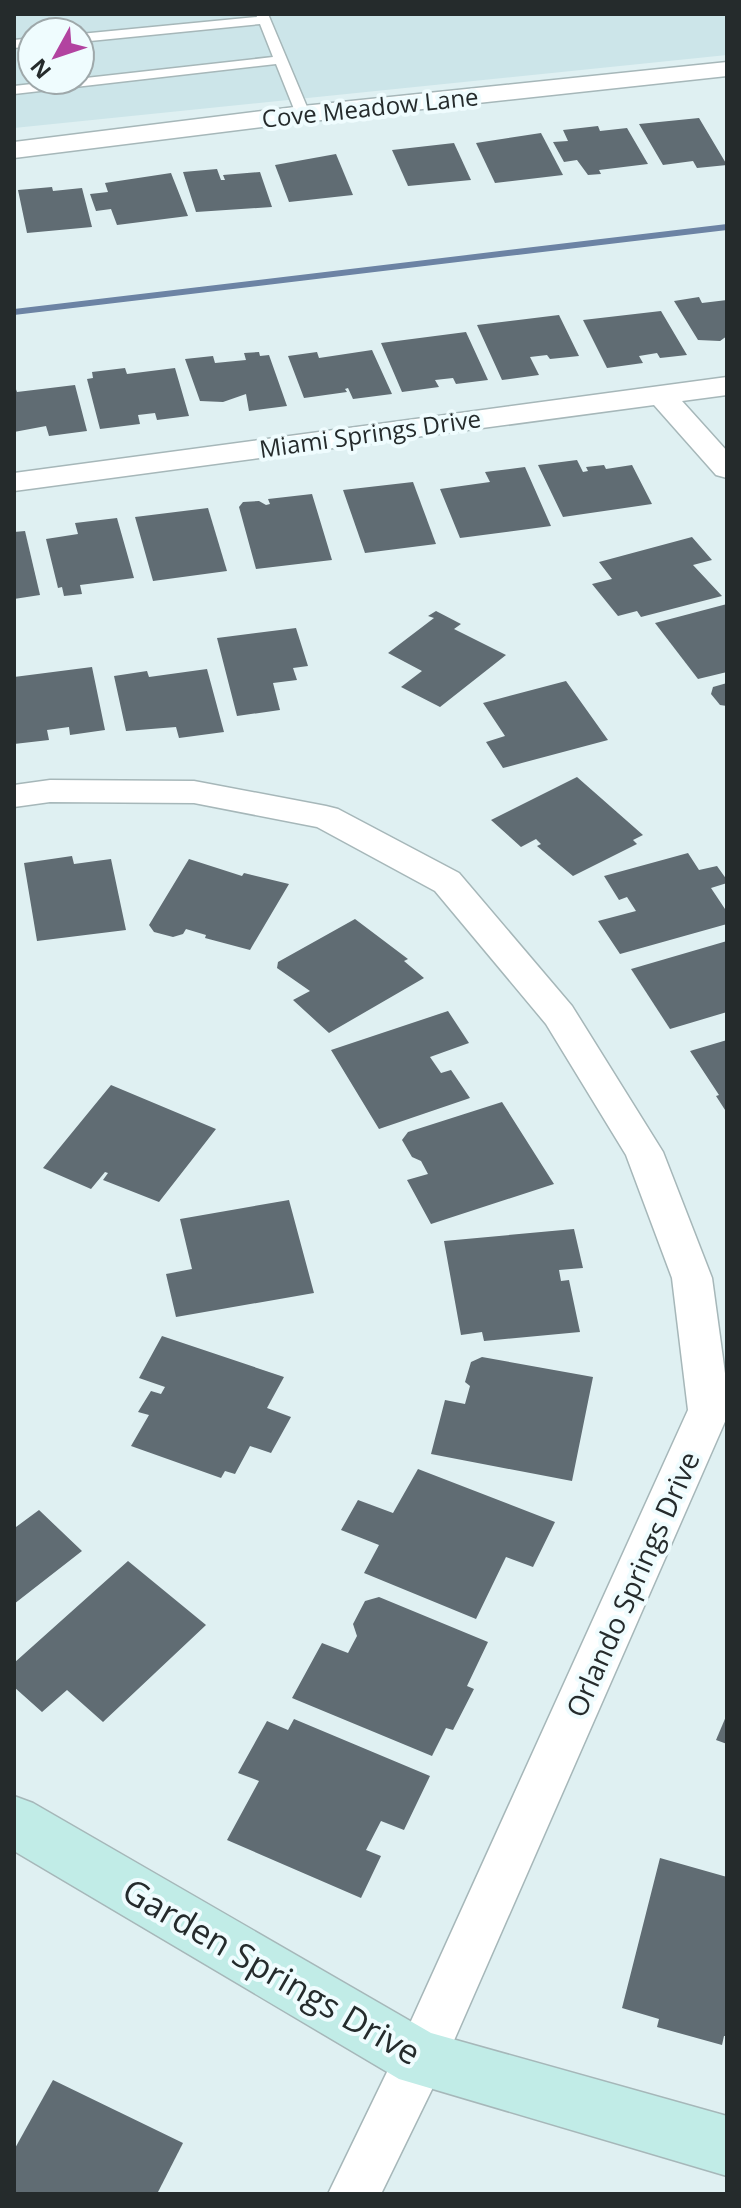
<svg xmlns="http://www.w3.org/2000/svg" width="741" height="2208" viewBox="0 0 741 2208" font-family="'Open Sans',sans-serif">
<rect width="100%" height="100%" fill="#dff0f2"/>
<path fill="#cce5e9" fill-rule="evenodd" d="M14,14h713v41l-713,73zM32,32h48v48h-48z"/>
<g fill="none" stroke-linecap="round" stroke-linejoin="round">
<polygon fill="#6c83a4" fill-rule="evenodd" points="727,224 727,230 14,315 14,309"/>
</g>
<g fill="#606c73">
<polygon points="699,118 727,165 697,168 693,161 663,165 639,124"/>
<polygon points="598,126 600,131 627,128 648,164 599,170 601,174 588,175 577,160 564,162 553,142 568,141 563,130"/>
<polygon points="541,133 563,175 495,183 476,143"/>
<polygon points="454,143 471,180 408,186 392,150"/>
<polygon points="336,154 353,195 289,202 275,165"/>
<polygon points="217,169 221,180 225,180 223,175 260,172 272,207 196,212 183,172"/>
<polygon points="171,173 188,216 117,225 111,209 96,211 90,194 108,192 105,183"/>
<polygon points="52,187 53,191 82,188 92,227 27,233 18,190"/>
<polygon points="699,297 702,303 727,300 727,336 720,341 698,340 674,301"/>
<polygon points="661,311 687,355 660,358 657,353 639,356 643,363 607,368 583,320"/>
<polygon points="559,315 579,356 550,359 547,355 530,357 539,375 502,380 477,325"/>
<polygon points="466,332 488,380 456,384 453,378 435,380 439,387 402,392 381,343"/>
<polygon points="372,350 392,394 353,399 348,388 345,389 347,392 304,398 288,356 317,352 319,358"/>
<polygon points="259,352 260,356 269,355 287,406 249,411 246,394 223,402 200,401 185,359 213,356 215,363 246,360 244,353"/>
<polygon points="125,368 127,374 175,368 189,416 157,420 155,413 138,415 140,424 100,429 87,379 93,378 92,372"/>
<polygon points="14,384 17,392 75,385 87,431 49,436 46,426 14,432"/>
<polygon points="577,460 583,472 588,471 586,467 604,465 606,469 632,465 652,504 563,517 538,465"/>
<polygon points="525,467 551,526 460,538 440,489 490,482 485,472"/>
<polygon points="413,482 436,544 365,553 343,490"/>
<polygon points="312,494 332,560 256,569 239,507 243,502 259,501 266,505 270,504 268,499"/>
<polygon points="208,508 227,571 153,581 135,517"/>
<polygon points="117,518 134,578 80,585 82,594 64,596 62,587 58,588 46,539 78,534 75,523"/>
<polygon points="25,531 40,595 14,599 14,532"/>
<polygon points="692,537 712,560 693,565 722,596 641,617 637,611 618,616 592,584 612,579 599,562"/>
<polygon points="727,604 727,672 698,679 655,623"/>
<polygon points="436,611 461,624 454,629 506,655 440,707 401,687 422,671 388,653 434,618 428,616"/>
<polygon points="296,628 308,666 293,668 297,680 273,683 280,710 237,716 217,638"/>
<polygon points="92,667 105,730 70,735 69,727 47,730 49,740 14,744 14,677"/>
<polygon points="207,669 224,732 179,738 176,727 126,731 114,676 147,671 149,677"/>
<polygon points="566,681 608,740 503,768 486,742 505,736 483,703"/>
<polygon points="727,683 727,706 720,705 711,694 713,687"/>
<polygon points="577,777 643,835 633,840 637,844 573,876 537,846 541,844 536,839 521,847 491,820"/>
<polygon points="688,853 699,870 717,866 727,880 727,883 711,888 727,912 727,924 620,954 598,921 636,911 627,897 619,900 604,876"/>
<polygon points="72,856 74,864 111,859 126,930 37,941 24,863"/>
<polygon points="189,859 242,876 244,873 289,884 250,950 205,938 206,935 186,929 183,934 173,937 154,932 149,925"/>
<polygon points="355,919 408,959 404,961 424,978 329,1033 293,1000 310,991 277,968 278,962"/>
<polygon points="727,941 727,1012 670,1029 631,969"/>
<polygon points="448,1011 469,1043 430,1057 441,1073 451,1070 470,1098 379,1129 331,1050"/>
<polygon points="727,1040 727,1113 716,1096 719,1095 690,1051"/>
<polygon points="111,1085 216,1129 159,1202 103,1180 108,1173 105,1172 91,1189 43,1168"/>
<polygon points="502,1102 554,1184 431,1224 407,1180 428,1174 421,1161 412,1157 402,1140 408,1132"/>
<polygon points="289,1200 314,1293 176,1317 166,1274 192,1269 180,1219"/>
<polygon points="574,1229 583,1268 559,1270 561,1281 569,1280 580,1332 484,1341 482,1332 461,1335 444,1241"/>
<polygon points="162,1336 284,1377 267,1408 291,1417 271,1453 250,1446 235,1474 225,1471 221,1478 131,1446 149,1415 138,1412 151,1391 161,1394 165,1387 139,1378"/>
<polygon points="482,1357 593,1377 572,1481 431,1454 445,1400 465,1404 470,1386 465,1382 471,1362"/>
<polygon points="418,1469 555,1522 533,1567 506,1557 476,1619 364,1573 379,1545 341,1530 358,1500 393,1513"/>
<polygon points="39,1510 82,1551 14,1604 14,1525 16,1527"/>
<polygon points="128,1561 206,1625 103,1722 67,1690 42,1712 14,1687 14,1663"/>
<polygon points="379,1597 488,1642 467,1686 474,1689 453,1730 446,1728 432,1756 292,1698 322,1643 348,1653 357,1636 353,1624 365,1601"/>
<polygon points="727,1714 727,1744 716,1740"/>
<polygon points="294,1719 430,1776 404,1830 381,1821 366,1850 381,1856 361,1898 227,1840 259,1781 238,1773 267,1721 288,1730"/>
<polygon points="660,1858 727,1877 727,2036 724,2036 722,2045 657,2027 659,2019 622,2008"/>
<polygon points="53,2080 183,2143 157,2194 14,2194 14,2150"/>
</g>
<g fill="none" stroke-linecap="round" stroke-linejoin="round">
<defs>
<g id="lane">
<polygon points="256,14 268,14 310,114 308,117 296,114 276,64 14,94 14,86 273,57 260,24 80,42 80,34 257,17"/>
<polygon points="32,38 32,46 14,48 14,40"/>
</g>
<g id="street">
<polygon points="727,62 727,76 303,122 14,158 14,142 303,106"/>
<polygon points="727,377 727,395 682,401 727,451 727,478 716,475 654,405 14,491 14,473"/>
<polygon points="50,780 194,781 326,806 338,809 459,873 572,1006 663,1152 712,1278 727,1388 727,1417 438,2077 381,2194 328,2194 402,2041 688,1410 672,1278 626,1155 546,1024 435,891 317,827 194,803 50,802 14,807 14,785"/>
</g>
<polygon id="secondary" points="14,1796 33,1803 431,2033 727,2116 727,2176 399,2079 14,1851"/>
</defs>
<use href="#lane" stroke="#a6b7b9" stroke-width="3"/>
<use href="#street" stroke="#a6b7b9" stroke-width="3"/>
<use href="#secondary" stroke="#a6b7b9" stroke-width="3"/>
<use href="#lane" fill="#fff" fill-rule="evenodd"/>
<use href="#street" fill="#fff" fill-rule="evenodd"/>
<use href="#secondary" fill="#c1ece7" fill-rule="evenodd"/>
</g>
<g text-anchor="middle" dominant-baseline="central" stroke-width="8" stroke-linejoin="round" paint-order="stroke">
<g font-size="24" fill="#252b2c" stroke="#effcfe">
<text transform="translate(370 107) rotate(-6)">Cove Meadow Lane</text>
<text transform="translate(370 433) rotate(-8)">Miami Springs Drive</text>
</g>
<g font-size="28" fill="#252b2c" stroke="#effcfe">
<text transform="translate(632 1584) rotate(-66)">Orlando Springs Drive</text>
</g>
<g font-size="34" fill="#252b2c" stroke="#effcfe">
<text transform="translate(272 1971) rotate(30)">Garden Springs Drive</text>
</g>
</g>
<rect width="741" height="2208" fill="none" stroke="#252b2c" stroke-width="32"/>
<g transform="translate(56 56) rotate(230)"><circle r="38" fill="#effcfe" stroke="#9ea8aa" stroke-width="2"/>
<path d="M0-6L14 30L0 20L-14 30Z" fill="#b243a0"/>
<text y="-12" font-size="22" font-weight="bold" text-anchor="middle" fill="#252b2c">N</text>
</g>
</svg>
